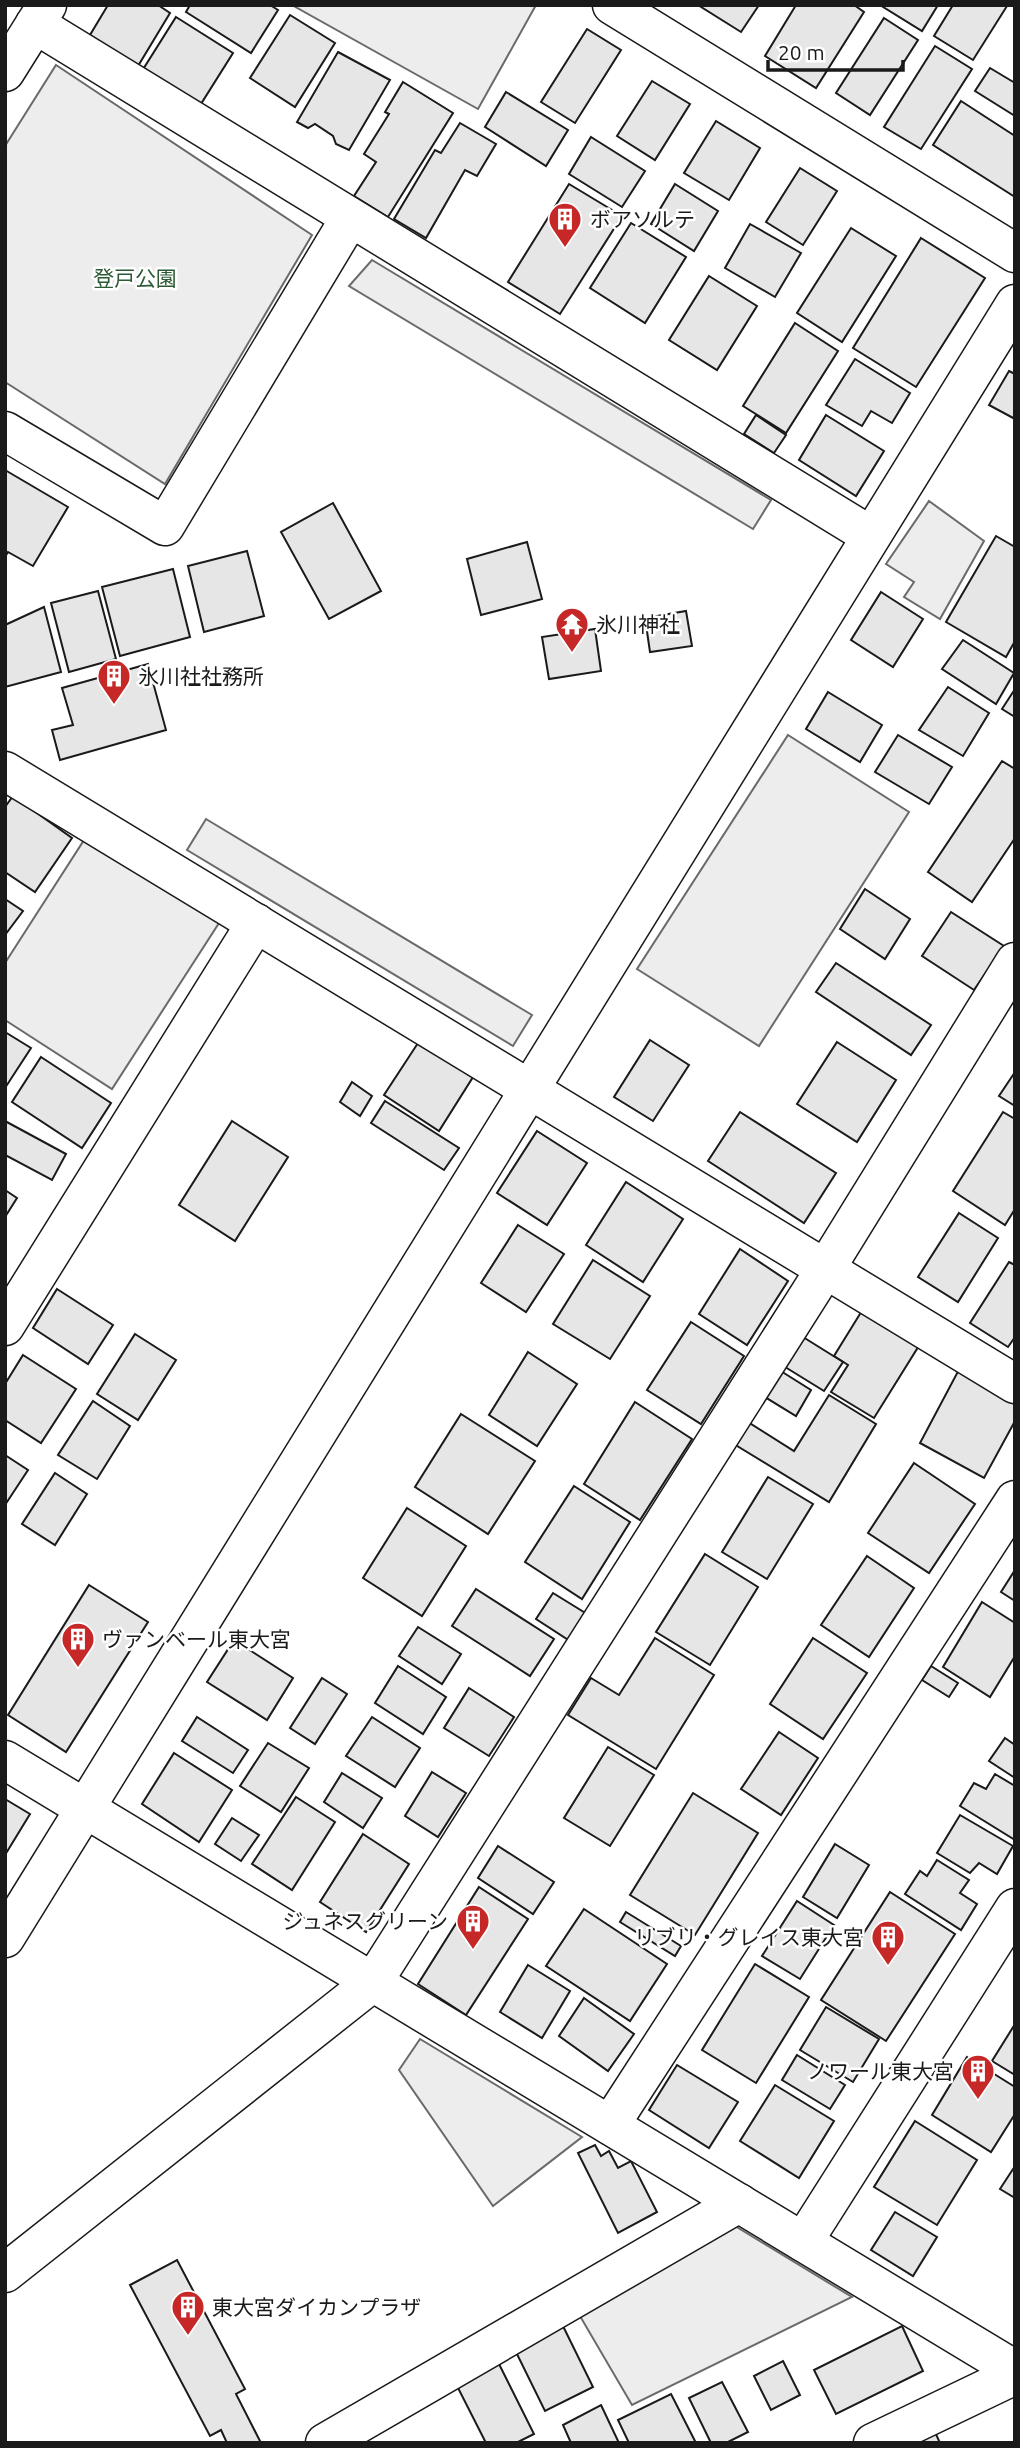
<svg xmlns="http://www.w3.org/2000/svg" width="1020" height="2448" viewBox="0 0 1020 2448" font-family="Ubuntu,'Noto Sans JP',sans-serif">
<rect width="100%" height="100%" fill="#fff"/>
<g fill="#ededed" stroke="#6a6a6a" stroke-width="2">
<polygon points="292,5 536,5 478,109"/>
<polygon points="56,65 312,235 165,484 5,382 5,146"/>
<polygon points="372,260 771,500 753,529 349,286"/>
<polygon points="929,501 984,541 940,619 904,597 914,582 886,564"/>
<polygon points="788,735 909,812 759,1046 637,969"/>
<polygon points="206,819 532,1015 513,1046 187,850"/>
<polygon points="86,837 219,923 112,1089 5,1020 5,963"/>
<polygon points="420,2039 582,2137 493,2206 399,2070"/>
<polygon points="735,2226 852,2297 632,2405 577,2311"/>
</g>
<g fill="#e6e6e6" stroke="#1a1a1a" stroke-width="2">
<polygon points="108,5 158,5 170,13 138,66 90,35"/>
<polygon points="190,5 270,5 278,10 251,53 186,12"/>
<polygon points="698,5 759,5 741,32"/>
<polygon points="796,5 854,5 864,12 816,88 765,56"/>
<polygon points="880,5 938,5 922,31"/>
<polygon points="953,5 1007,6 973,60 934,36"/>
<polygon points="290,15 335,43 295,107 250,78"/>
<polygon points="176,17 233,53 199,107 142,71"/>
<polygon points="884,18 918,40 870,115 836,93"/>
<polygon points="587,29 621,50 575,123 541,102"/>
<polygon points="935,46 972,69 921,149 884,127"/>
<polygon points="338,52 390,80 349,150 336,144 333,136 315,124 308,128 297,122"/>
<polygon points="990,68 1015,83 1015,116 975,91"/>
<polygon points="652,81 690,104 655,160 617,136"/>
<polygon points="403,82 453,113 388,217 354,196 376,162 364,154 389,114 385,112"/>
<polygon points="506,92 568,130 546,166 485,127"/>
<polygon points="961,101 1015,136 1015,197 933,145"/>
<polygon points="716,121 760,148 729,200 684,173"/>
<polygon points="460,123 496,144 477,176 465,170 426,238 394,219 435,150 441,153"/>
<polygon points="591,137 645,171 622,207 569,174"/>
<polygon points="800,168 837,191 803,245 766,222"/>
<polygon points="569,184 622,216 560,314 508,282"/>
<polygon points="675,184 718,211 694,251 651,224"/>
<polygon points="631,223 686,257 645,323 590,288"/>
<polygon points="750,224 801,253 775,297 725,268"/>
<polygon points="851,228 896,256 842,342 797,313"/>
<polygon points="921,238 985,278 916,387 853,348"/>
<polygon points="709,276 757,306 717,370 669,340"/>
<polygon points="795,323 838,351 786,433 743,406"/>
<polygon points="855,359 910,393 892,423 871,411 862,426 826,405"/>
<polygon points="1009,371 1015,374 1015,419 989,405"/>
<polygon points="756,415 786,435 774,453 744,434"/>
<polygon points="826,415 884,451 856,496 799,460"/>
<polygon points="5,470 68,507 33,566 8,552 5,557"/>
<polygon points="333,503 381,591 329,619 281,532"/>
<polygon points="996,536 1015,547 1015,641 1006,657 946,622"/>
<polygon points="527,542 542,599 481,615 467,559"/>
<polygon points="247,551 264,616 204,632 188,566"/>
<polygon points="173,569 190,637 120,656 102,587"/>
<polygon points="98,591 116,659 69,672 51,603"/>
<polygon points="881,592 923,619 893,667 851,640"/>
<polygon points="44,607 61,672 5,687 5,625"/>
<polygon points="686,611 692,646 650,652 645,618"/>
<polygon points="595,629 601,671 549,679 542,637"/>
<polygon points="963,640 1014,673 996,704 942,669"/>
<polygon points="148,664 166,730 60,760 52,730 73,725 62,688"/>
<polygon points="948,687 989,713 963,756 919,730"/>
<polygon points="1015,689 1015,717 1002,709"/>
<polygon points="828,692 882,725 860,762 806,729"/>
<polygon points="898,735 952,767 929,804 875,772"/>
<polygon points="1002,761 1015,769 1015,838 972,902 928,872"/>
<polygon points="13,796 72,838 35,892 5,872 5,807"/>
<polygon points="865,889 910,919 885,959 840,929"/>
<polygon points="5,899 23,911 5,935"/>
<polygon points="951,912 1004,946 974,990 922,956"/>
<polygon points="836,963 931,1025 911,1055 816,992"/>
<polygon points="5,1032 31,1048 5,1088"/>
<polygon points="650,1040 689,1065 653,1121 614,1097"/>
<polygon points="837,1042 896,1080 857,1142 797,1104"/>
<polygon points="418,1043 473,1077 439,1131 384,1095"/>
<polygon points="41,1057 111,1103 82,1148 12,1102"/>
<polygon points="1015,1072 1015,1106 999,1096"/>
<polygon points="352,1082 372,1096 360,1116 340,1102"/>
<polygon points="385,1101 459,1148 444,1170 371,1123"/>
<polygon points="740,1112 836,1173 804,1223 708,1161"/>
<polygon points="1003,1112 1015,1119 1015,1209 1005,1225 953,1191"/>
<polygon points="5,1121 66,1154 52,1180 5,1155"/>
<polygon points="232,1121 288,1157 235,1241 179,1205"/>
<polygon points="537,1131 587,1163 547,1225 497,1193"/>
<polygon points="626,1182 683,1219 643,1282 586,1245"/>
<polygon points="5,1190 17,1198 5,1217"/>
<polygon points="959,1213 998,1238 958,1302 918,1277"/>
<polygon points="518,1225 564,1254 526,1312 481,1283"/>
<polygon points="740,1249 788,1281 747,1345 699,1314"/>
<polygon points="593,1260 650,1296 610,1359 553,1324"/>
<polygon points="1009,1262 1015,1265 1015,1337 1008,1347 970,1323"/>
<polygon points="57,1289 113,1325 88,1364 33,1328"/>
<polygon points="863,1309 920,1344 874,1418 831,1392 848,1365 834,1356"/>
<polygon points="691,1322 744,1356 701,1424 647,1390"/>
<polygon points="795,1332 843,1362 824,1391 777,1362"/>
<polygon points="135,1334 176,1360 138,1420 97,1394"/>
<polygon points="528,1352 577,1384 537,1446 489,1415"/>
<polygon points="23,1355 76,1389 41,1443 5,1420 5,1384"/>
<polygon points="963,1362 1015,1389 1015,1421 984,1478 920,1443"/>
<polygon points="776,1368 811,1390 796,1416 760,1394"/>
<polygon points="829,1395 876,1424 829,1502 729,1441 743,1419 794,1451"/>
<polygon points="93,1401 130,1426 97,1479 58,1455"/>
<polygon points="635,1402 692,1439 640,1520 584,1484"/>
<polygon points="461,1414 535,1461 488,1534 415,1487"/>
<polygon points="5,1455 28,1470 5,1505"/>
<polygon points="914,1463 975,1504 929,1573 868,1533"/>
<polygon points="55,1473 87,1494 55,1545 22,1524"/>
<polygon points="768,1477 813,1504 767,1579 722,1552"/>
<polygon points="574,1486 630,1522 582,1599 525,1562"/>
<polygon points="407,1508 466,1546 422,1616 363,1578"/>
<polygon points="705,1554 758,1587 710,1665 656,1632"/>
<polygon points="867,1556 914,1588 869,1657 821,1625"/>
<polygon points="1015,1570 1015,1601 1001,1592"/>
<polygon points="89,1585 148,1622 66,1752 8,1715"/>
<polygon points="476,1589 554,1639 530,1676 452,1626"/>
<polygon points="553,1593 587,1614 570,1641 536,1619"/>
<polygon points="982,1602 1015,1623 1015,1656 990,1697 943,1667"/>
<polygon points="418,1627 461,1654 442,1684 399,1656"/>
<polygon points="655,1638 714,1675 656,1769 568,1715 591,1678 619,1695"/>
<polygon points="813,1638 867,1673 823,1739 770,1704"/>
<polygon points="234,1640 293,1678 267,1720 207,1682"/>
<polygon points="398,1666 446,1697 423,1734 375,1703"/>
<polygon points="931,1666 958,1683 949,1697 922,1680"/>
<polygon points="322,1678 347,1694 315,1744 290,1728"/>
<polygon points="469,1688 514,1717 489,1756 444,1728"/>
<polygon points="197,1717 248,1750 233,1773 182,1741"/>
<polygon points="372,1717 420,1748 395,1787 346,1756"/>
<polygon points="779,1732 818,1758 781,1815 741,1789"/>
<polygon points="1005,1738 1015,1745 1015,1778 989,1761"/>
<polygon points="268,1743 309,1768 281,1812 240,1786"/>
<polygon points="608,1747 654,1775 610,1846 564,1818"/>
<polygon points="174,1753 232,1790 199,1842 142,1804"/>
<polygon points="432,1772 466,1793 438,1837 405,1816"/>
<polygon points="342,1773 382,1798 363,1828 324,1802"/>
<polygon points="995,1774 1015,1786 1015,1840 960,1806 974,1783 986,1789"/>
<polygon points="693,1793 758,1833 695,1935 630,1895"/>
<polygon points="296,1797 335,1822 292,1890 252,1864"/>
<polygon points="5,1799 30,1814 5,1855"/>
<polygon points="960,1815 1013,1846 997,1874 979,1863 970,1873 937,1853"/>
<polygon points="232,1818 259,1835 241,1861 215,1844"/>
<polygon points="363,1834 409,1864 366,1932 320,1902"/>
<polygon points="835,1844 869,1865 837,1918 803,1897"/>
<polygon points="498,1846 554,1882 533,1914 478,1878"/>
<polygon points="937,1860 969,1880 960,1893 977,1904 961,1930 905,1894 920,1871 927,1876"/>
<polygon points="479,1887 528,1919 466,2015 418,1984"/>
<polygon points="890,1892 955,1934 886,2041 821,2000"/>
<polygon points="797,1901 834,1925 800,1979 762,1956"/>
<polygon points="584,1909 667,1964 630,2021 546,1966"/>
<polygon points="626,1912 681,1946 675,1956 620,1922"/>
<polygon points="755,1964 809,1997 756,2083 702,2050"/>
<polygon points="528,1965 570,1991 542,2038 500,2012"/>
<polygon points="584,1998 634,2034 608,2071 559,2036"/>
<polygon points="826,2007 879,2039 853,2082 800,2050"/>
<polygon points="1015,2024 1015,2075 992,2061"/>
<polygon points="797,2055 845,2085 830,2109 782,2080"/>
<polygon points="967,2057 1015,2087 1015,2114 991,2152 932,2115"/>
<polygon points="677,2065 738,2102 709,2148 649,2110"/>
<polygon points="775,2085 834,2121 799,2178 740,2141"/>
<polygon points="915,2121 977,2160 937,2225 874,2187"/>
<polygon points="595,2145 601,2156 609,2151 618,2168 631,2161 657,2212 618,2233 578,2153"/>
<polygon points="1015,2166 1015,2198 1000,2189"/>
<polygon points="895,2212 937,2237 913,2276 871,2250"/>
<polygon points="177,2260 245,2389 236,2394 261,2443 227,2443 221,2430 210,2436 130,2285"/>
<polygon points="561,2322 593,2387 545,2411 513,2346"/>
<polygon points="902,2326 923,2371 836,2414 814,2370"/>
<polygon points="783,2361 800,2395 771,2410 754,2376"/>
<polygon points="498,2362 534,2434 516,2443 486,2443 456,2384"/>
<polygon points="722,2382 748,2432 726,2443 711,2443 689,2398"/>
<polygon points="671,2394 696,2443 629,2443 618,2420"/>
<polygon points="601,2405 619,2443 571,2443 563,2425"/>
<polygon points="935,2432 940,2443 912,2443"/>
</g>
<g fill="none" stroke-linecap="round" stroke-linejoin="round">
<defs>
<g id="minor">
<polyline points="35,24 871,536"/>
<polyline points="5,72 47,5"/>
<polyline points="5,431 165,526 350,218"/>
<polyline points="5,771 1015,1384"/>
<polyline points="5,1326 256,923"/>
<polyline points="5,1760 1015,2370"/>
<polyline points="5,1938 1015,304"/>
<polyline points="610,2125 1015,1500"/>
<polyline points="803,2242 1015,1908"/>
<polyline points="5,2273 373,1982 826,1268 1015,962"/>
<polyline points="325,2443 739,2203"/>
<polyline points="873,2443 1015,2375"/>
</g>
<polyline id="tertiary" points="612,5 1015,253"/>
</defs>
<use href="#minor" stroke="#1a1a1a" stroke-width="41"/>
<use href="#tertiary" stroke="#1a1a1a" stroke-width="41"/>
<use href="#minor" stroke="#fff" stroke-width="38"/>
<use href="#tertiary" stroke="#fff" stroke-width="38"/>
</g>
<defs>
<symbol id="building-pin" viewBox="-11 -11 22 30"><path d="M0 17L-7.5 6A9.5 9.5 0 1 1 7.5 6Z" fill="#c62828" stroke="#fff"/><path d="M-4-6H4V6H1V3H-1V6H-4ZM-2.5-4.3h1.7v1.8h-1.7ZM.8-4.3h1.7v1.8H.8ZM-2.5-1h1.7V.8h-1.7ZM.8-1h1.7V.8H.8Z" fill="#fff"/></symbol>
<symbol id="temple-pin" viewBox="-11 -11 22 30"><path d="M0 17L-7.5 6A9.5 9.5 0 1 1 7.5 6Z" fill="#c62828" stroke="#fff"/><path d="M0-6L5-2H3V0L6.5 2.5H4V6H1.5V3h-3V6H-4V2.5H-6.5L-3 0V-2H-5Z" fill="#fff"/></symbol>
</defs>
<g fill-rule="evenodd">
<use href="#building-pin" x="546" y="200" width="38" height="52"/>
<use href="#temple-pin" x="553" y="605" width="38" height="52"/>
<use href="#building-pin" x="95" y="657" width="38" height="52"/>
<use href="#building-pin" x="59" y="1620" width="38" height="52"/>
<use href="#building-pin" x="454" y="1902" width="38" height="52"/>
<use href="#building-pin" x="869" y="1918" width="38" height="52"/>
<use href="#building-pin" x="959" y="2052" width="38" height="52"/>
<use href="#building-pin" x="169" y="2288" width="38" height="52"/>
</g>
<g text-anchor="middle" dominant-baseline="central" stroke-width="5" stroke-linejoin="round" paint-order="stroke">
<g font-size="21" fill="#1a1a1a" stroke="#fff" text-anchor="start">
<text x="590" y="219">ボアソルテ</text>
<text x="596" y="624">氷川神社</text>
<text x="138" y="676">氷川社社務所</text>
<text x="102" y="1639">ヴァンベール東大宮</text>
<text x="448" y="1921" text-anchor="end">ジュネスグリーン</text>
<text x="864" y="1937" text-anchor="end">リブリ・グレイス東大宮</text>
<text x="954" y="2071" text-anchor="end">ノワール東大宮</text>
<text x="212" y="2307">東大宮ダイカンプラザ</text>
</g>
<g font-size="21" fill="#2b5a34" stroke="#fff">
<text x="135" y="278">登戸公園</text>
</g>
</g>
<rect width="1020" height="2448" fill="none" stroke="#1a1a1a" stroke-width="14"/>
<path d="M768 60v10h135v-10" fill="none" stroke="#1a1a1a" stroke-width="3.5"/>
<text x="778" y="60" font-size="21" fill="#1a1a1a" stroke="#ffffff" stroke-width="5" paint-order="stroke">20 m</text>
</svg>
